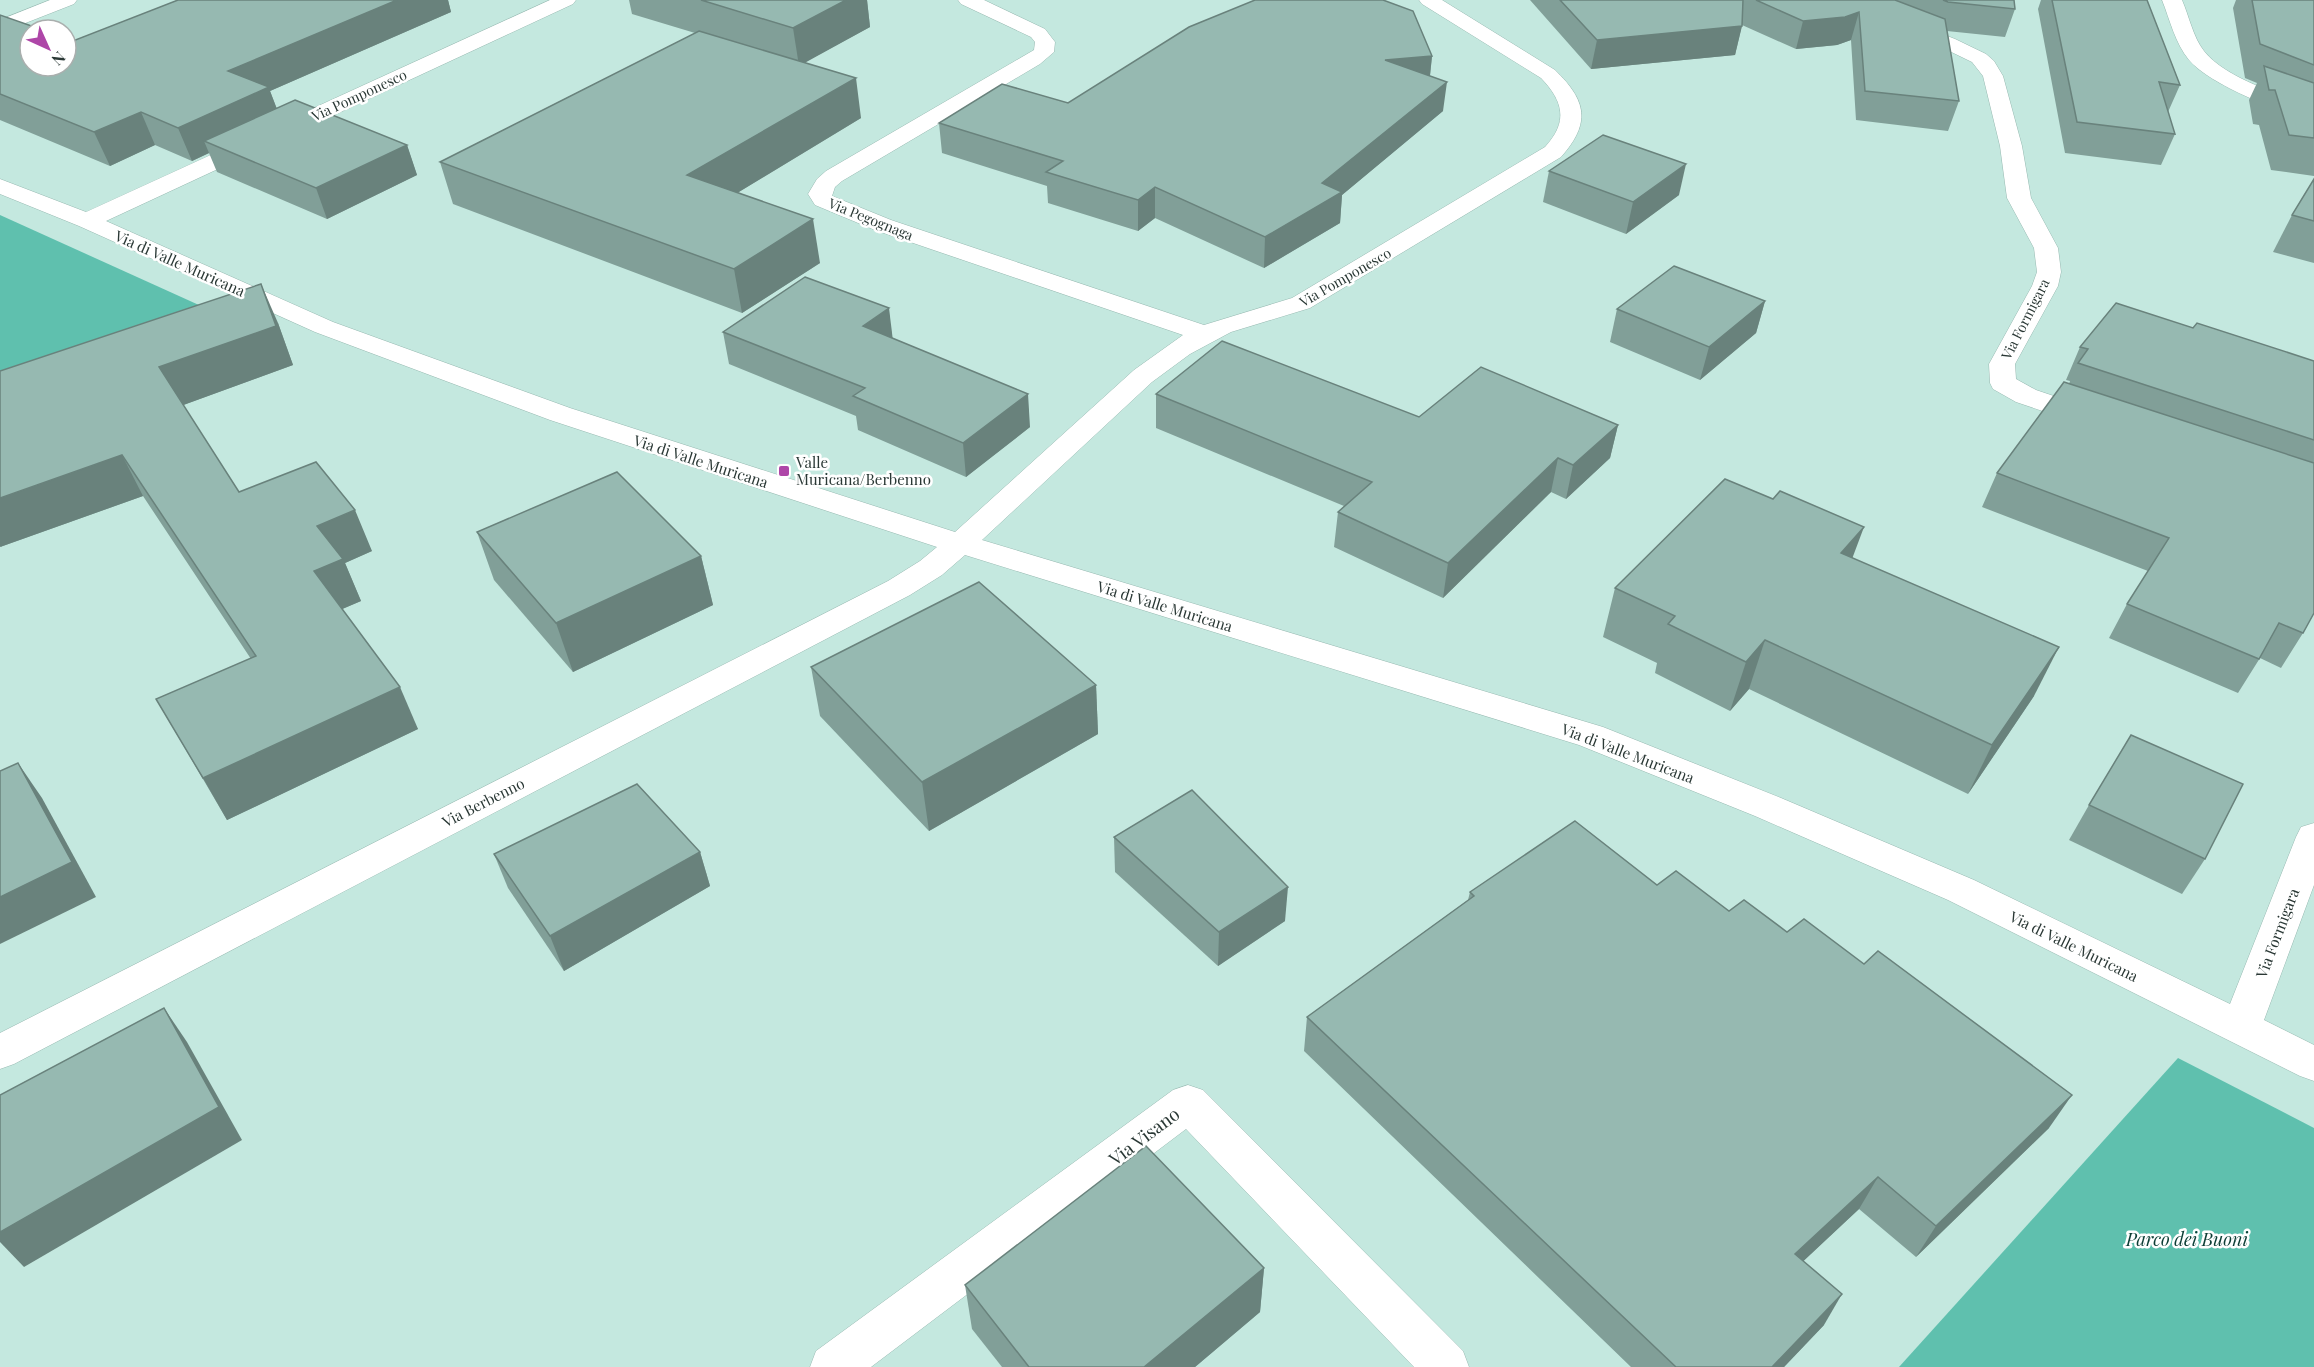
<svg xmlns="http://www.w3.org/2000/svg" width="2314" height="1367" viewBox="0 0 2314 1367" font-family="'Playfair Display',serif">
<rect width="100%" height="100%" fill="#c4e8df"/>
<g fill="#5fc0ae">
<polygon points="0,215 221,315 27,384 0,371"/>
<polygon points="2178,1058 2314,1128 2314,1367 1899,1367"/>
</g>
<g fill="none" stroke-linecap="round" stroke-linejoin="round">
<defs>
<g id="minor">
<polygon points="50,0 77,0 74,4 0,33 0,20"/>
<path d="M550,0h26l-3,4 -467,217 227,101 237,86 385,124 179,-162 49,-35 -308,-105 -60,-25 -7,-11 9,-15 9,-8 208,-121 1,-8 -4,-5 -70,-33 -3,-4h26l61,29 10,13 -1,10 -14,12 -198,117 -7,6 -3,9 59,24 313,105 88,-27 253,-151c23,-25 19,-45 -4,-69l-119,-74 -3,-4h23l113,70c32,31 36,53 6,87l-251,151 -79,24 -41,22 -38,28 -170,158 621,187 178,71 193,82 256,124 66,-167 5,-10 13,-4v62l-50,135 50,25v36l-14,-5 -352,-176 -193,-84 -176,-71 -614,-190 -23,20 -32,20 -896,469 -14,5v-36l888,-452 32,-20 17,-14 -387,-127 -235,-88 -236,-106 -79,-32v-15l86,33z"/>
<polygon points="1826,0 1854,0 1955,39 1986,54 1994,61 2003,76 2022,146 2031,198 2058,248 2061,272 2058,286 2015,364 2016,379 2036,390 2101,412 2105,418 2101,424 2091,426 2081,424 2016,402 1993,389 1990,383 1989,364 2032,286 2037,272 2034,248 2007,198 2000,146 1983,76 1972,62 1941,47 1829,4"/>
<path d="M2162,0h20c7,16 11,37 22,51 22,28 78,44 110,56v14c-32,-8 -104,-36 -125,-61 -14,-17 -19,-40 -27,-60z"/>
<polygon points="1188,1085 1203,1090 1463,1351 1469,1367 1414,1367 1186,1129 871,1367 810,1367 816,1351 1173,1090"/>
</g>
</defs>
<use href="#minor" stroke="#97b9b1" stroke-width="1"/>
<use href="#minor" fill="#fff" fill-rule="evenodd"/>
</g>
<g fill="#819f98">
<polygon points="178,0 448,0 451,12 270,91 277,109 407,145 417,175 327,219 217,172 209,153 192,161 155,145 110,166 0,120 0,15 73,41"/>
<polygon points="629,0 867,0 870,27 805,62 861,118 737,193 820,263 742,313 453,204 440,162 695,33 632,14"/>
<polygon points="1530,0 2014,0 2015,9 2005,37 1947,31 1959,101 1948,131 1856,120 1851,40 1837,45 1796,49 1742,25 1735,55 1591,69"/>
<polygon points="2041,0 2147,0 2180,85 2168,112 2175,134 2161,165 2065,153 2038,9"/>
<polygon points="2236,0 2314,0 2314,176 2271,170 2259,125 2253,124 2249,100 2257,83 2245,78 2233,8"/>
<polygon points="1432,56 1430,76 1443,111 1342,195 1340,223 1264,268 1155,218 1138,231 1048,203 1047,186 942,153 939,123 1068,103"/>
<polygon points="1549,171 1679,195 1626,234 1543,202"/>
<polygon points="2314,179 2314,263 2273,252 2292,215"/>
<polygon points="1765,301 1756,333 1700,380 1610,342 1617,309"/>
<polygon points="278,323 293,365 183,405 239,492 372,551 345,563 361,601 342,609 418,729 227,820 156,699 251,659 143,496 0,547"/>
<polygon points="2193,328 2314,361 2314,613 2303,633 2281,668 2260,658 2238,693 2109,638 2127,604 2148,571 1982,507 1997,473 2069,384 2070,381 2066,380 2080,347"/>
<polygon points="723,332 892,338 1030,427 966,477 858,430 856,416 729,364"/>
<polygon points="1156,394 1419,417 1618,425 1610,458 1566,499 1551,492 1443,598 1334,547 1338,512 1344,506 1156,428"/>
<polygon points="477,532 701,556 713,605 573,672 494,580"/>
<polygon points="1853,558 2034,696 1968,794 1749,689 1730,711 1655,673 1657,663 1603,637 1615,588"/>
<polygon points="811,667 1096,685 1098,734 929,831 820,716"/>
<polygon points="2089,805 2205,859 2182,894 2069,840"/>
<polygon points="1114,837 1285,921 1218,966 1115,872"/>
<polygon points="700,852 710,886 564,971 508,888 494,854"/>
<polygon points="1657,885 1729,911 2049,1128 1916,1257 1859,1209 1803,1261 1824,1325 1784,1367 1631,1367 1304,1051 1307,1017 1468,900 1470,892"/>
<polygon points="1264,1268 1260,1312 1195,1367 1002,1367 972,1329 965,1285"/>
</g>
<g fill="#69827c">
<polygon points="397,0 448,0 451,12 270,91 281,120 204,141 209,153 192,161 178,128 228,71"/>
<polygon points="846,0 867,0 870,27 799,66 793,28"/>
<polygon points="1859,12 1851,40 1837,45 1796,49 1803,21"/>
<polygon points="1742,26 1735,55 1591,69 1597,40"/>
<polygon points="1432,56 1429,84 1385,60"/>
<polygon points="856,78 861,118 696,218 687,175"/>
<polygon points="1447,82 1443,111 1342,195 1340,223 1264,268 1265,237 1322,183"/>
<polygon points="141,112 155,145 110,166 94,132"/>
<polygon points="407,145 417,175 327,219 316,188"/>
<polygon points="1686,164 1679,195 1626,234 1633,202"/>
<polygon points="1155,187 1155,218 1138,231 1138,200"/>
<polygon points="813,219 820,263 742,313 734,269"/>
<polygon points="261,284 278,323 293,365 178,407 159,367"/>
<polygon points="1765,301 1756,333 1700,380 1709,347"/>
<polygon points="889,308 893,341 863,326"/>
<polygon points="1028,394 1030,427 966,477 963,443"/>
<polygon points="1618,425 1610,458 1566,499 1573,465"/>
<polygon points="122,455 143,496 0,547 0,498"/>
<polygon points="1558,458 1551,492 1443,598 1448,563"/>
<polygon points="355,510 372,551 345,563 361,601 333,613 314,571 317,526"/>
<polygon points="1864,527 1846,575 1841,553"/>
<polygon points="701,556 713,605 573,672 556,623"/>
<polygon points="1765,640 1749,689 1730,711 1746,662"/>
<polygon points="2059,647 2034,696 1968,794 1992,745"/>
<polygon points="1096,685 1098,734 929,831 922,782"/>
<polygon points="400,687 418,729 227,820 203,778"/>
<polygon points="18,763 42,798 96,897 0,944 0,897"/>
<polygon points="700,852 710,886 564,971 550,936"/>
<polygon points="1288,887 1285,921 1218,966 1219,932"/>
<polygon points="164,1008 187,1042 242,1140 24,1267 0,1242 0,1232"/>
<polygon points="2072,1095 2049,1128 1916,1257 1936,1226"/>
<polygon points="1878,1177 1859,1209 1778,1285 1795,1254"/>
<polygon points="1264,1268 1260,1312 1195,1367 1144,1367"/>
<polygon points="1842,1294 1824,1325 1784,1367 1772,1367"/>
</g>
<g fill="#96b9b1" stroke="#69827c" stroke-width="1.5">
<polygon points="178,0 397,0 228,71 269,87 178,128 141,112 94,132 0,94 0,15 43,30 30,30 30,66 66,66 66,38 73,41"/>
<polygon points="701,0 846,0 793,28"/>
<polygon points="1255,0 1383,0 1413,11 1432,56 1385,60 1447,82 1322,183 1342,192 1265,237 1155,187 1138,200 1046,172 1063,161 939,123 1002,84 1068,103 1189,27"/>
<polygon points="1560,0 1743,0 1742,26 1597,40"/>
<polygon points="1756,0 1895,0 1945,19 1959,101 1865,91 1859,12 1845,17 1803,21"/>
<polygon points="1943,0 2014,0 2015,9 1948,2"/>
<polygon points="2052,0 2147,0 2180,85 2159,82 2175,134 2077,122"/>
<polygon points="2252,0 2314,0 2314,65 2260,44"/>
<polygon points="699,31 856,78 687,175 813,219 734,269 440,162"/>
<polygon points="2264,66 2314,83 2314,138 2289,135 2275,90 2269,90"/>
<polygon points="295,100 407,145 316,188 204,141"/>
<polygon points="1603,135 1686,164 1633,202 1549,171"/>
<polygon points="2314,179 2314,221 2292,215"/>
<polygon points="1674,266 1765,301 1709,347 1617,309"/>
<polygon points="805,277 889,308 863,326 1028,394 963,443 853,396 865,388 723,332"/>
<polygon points="261,284 276,326 159,367 239,492 316,462 355,510 317,526 343,559 314,571 400,687 203,778 156,699 256,656 122,455 0,498 0,371"/>
<polygon points="2116,303 2193,328 2197,323 2314,361 2314,440 2078,363 2088,349 2080,347"/>
<polygon points="1222,341 1419,417 1481,367 1618,425 1573,465 1558,458 1448,563 1338,512 1372,482 1156,394"/>
<polygon points="2064,382 2314,463 2314,613 2303,633 2279,623 2259,659 2127,604 2169,538 1997,473"/>
<polygon points="617,472 701,556 556,623 477,532"/>
<polygon points="1725,479 1773,499 1780,491 1864,527 1841,553 2059,647 1992,745 1765,640 1746,662 1668,624 1675,616 1615,588"/>
<polygon points="979,582 1096,685 922,782 811,667"/>
<polygon points="2131,735 2243,784 2205,859 2089,805"/>
<polygon points="18,763 72,862 0,897 0,771"/>
<polygon points="637,784 700,852 550,936 494,854"/>
<polygon points="1192,790 1288,887 1219,932 1114,837"/>
<polygon points="1575,821 1657,885 1676,871 1729,911 1744,900 1787,932 1804,919 1864,964 1878,951 2072,1095 1936,1226 1878,1177 1795,1254 1842,1294 1772,1367 1676,1367 1307,1017 1474,896 1470,892"/>
<polygon points="164,1008 219,1107 0,1232 0,1095"/>
<polygon points="1146,1146 1264,1268 1144,1367 1029,1367 965,1285"/>
</g>
<rect fill="#ae46a8" stroke="#fff" stroke-width="2" x="778" y="465" width="12" height="12" rx="3"/>
<g text-anchor="middle" dominant-baseline="central" stroke-width="5" stroke-linejoin="round" paint-order="stroke">
<g font-size="14" fill="#2a3835" stroke="#fff">
<text transform="translate(359 95) rotate(-25)">Via Pomponesco</text>
<text transform="translate(871 219) rotate(22)">Via Pegognaga</text>
<text transform="translate(1345 277) rotate(-30)">Via Pomponesco</text>
<text transform="translate(2025 319) rotate(-63)">Via Formigara</text>
</g>
<g font-size="15" fill="#2a3835" stroke="#fff">
<text transform="translate(180 263) rotate(24)">Via di Valle Muricana</text>
<text transform="translate(701 461) rotate(18)">Via di Valle Muricana</text>
<text transform="translate(1165 606) rotate(17)">Via di Valle Muricana</text>
<text transform="translate(1628 753) rotate(21)">Via di Valle Muricana</text>
<text transform="translate(483 802) rotate(-27)">Via Berbenno</text>
<text transform="translate(2277 933) rotate(-69)">Via Formigara</text>
<text transform="translate(2074 946) rotate(26)">Via di Valle Muricana</text>
</g>
<g font-size="15" fill="#2a3835" stroke="#fff" text-anchor="start">
<text x="796" y="462">Valle<tspan x="796" dy="17">Muricana/Berbenno</tspan></text>
</g>
<g font-size="18" fill="#2a3835" stroke="#fff">
<text transform="translate(1144 1136) rotate(-37)">Via Visano</text>
</g>
<g font-size="18" font-style="italic" fill="#0c3d35" stroke="#fff">
<text x="2187" y="1239">Parco dei Buoni</text>
</g>
</g>
<g transform="translate(48 48) rotate(135)"><circle r="28" fill="#ffffff" stroke="#aaafae" stroke-width="1.5"/>
<path d="M0-4.5L10 22L0 15L-10 22Z" fill="#ae46a8"/>
<text y="-9" font-size="16" font-weight="bold" text-anchor="middle" fill="#2a3835">N</text>
</g>
</svg>
